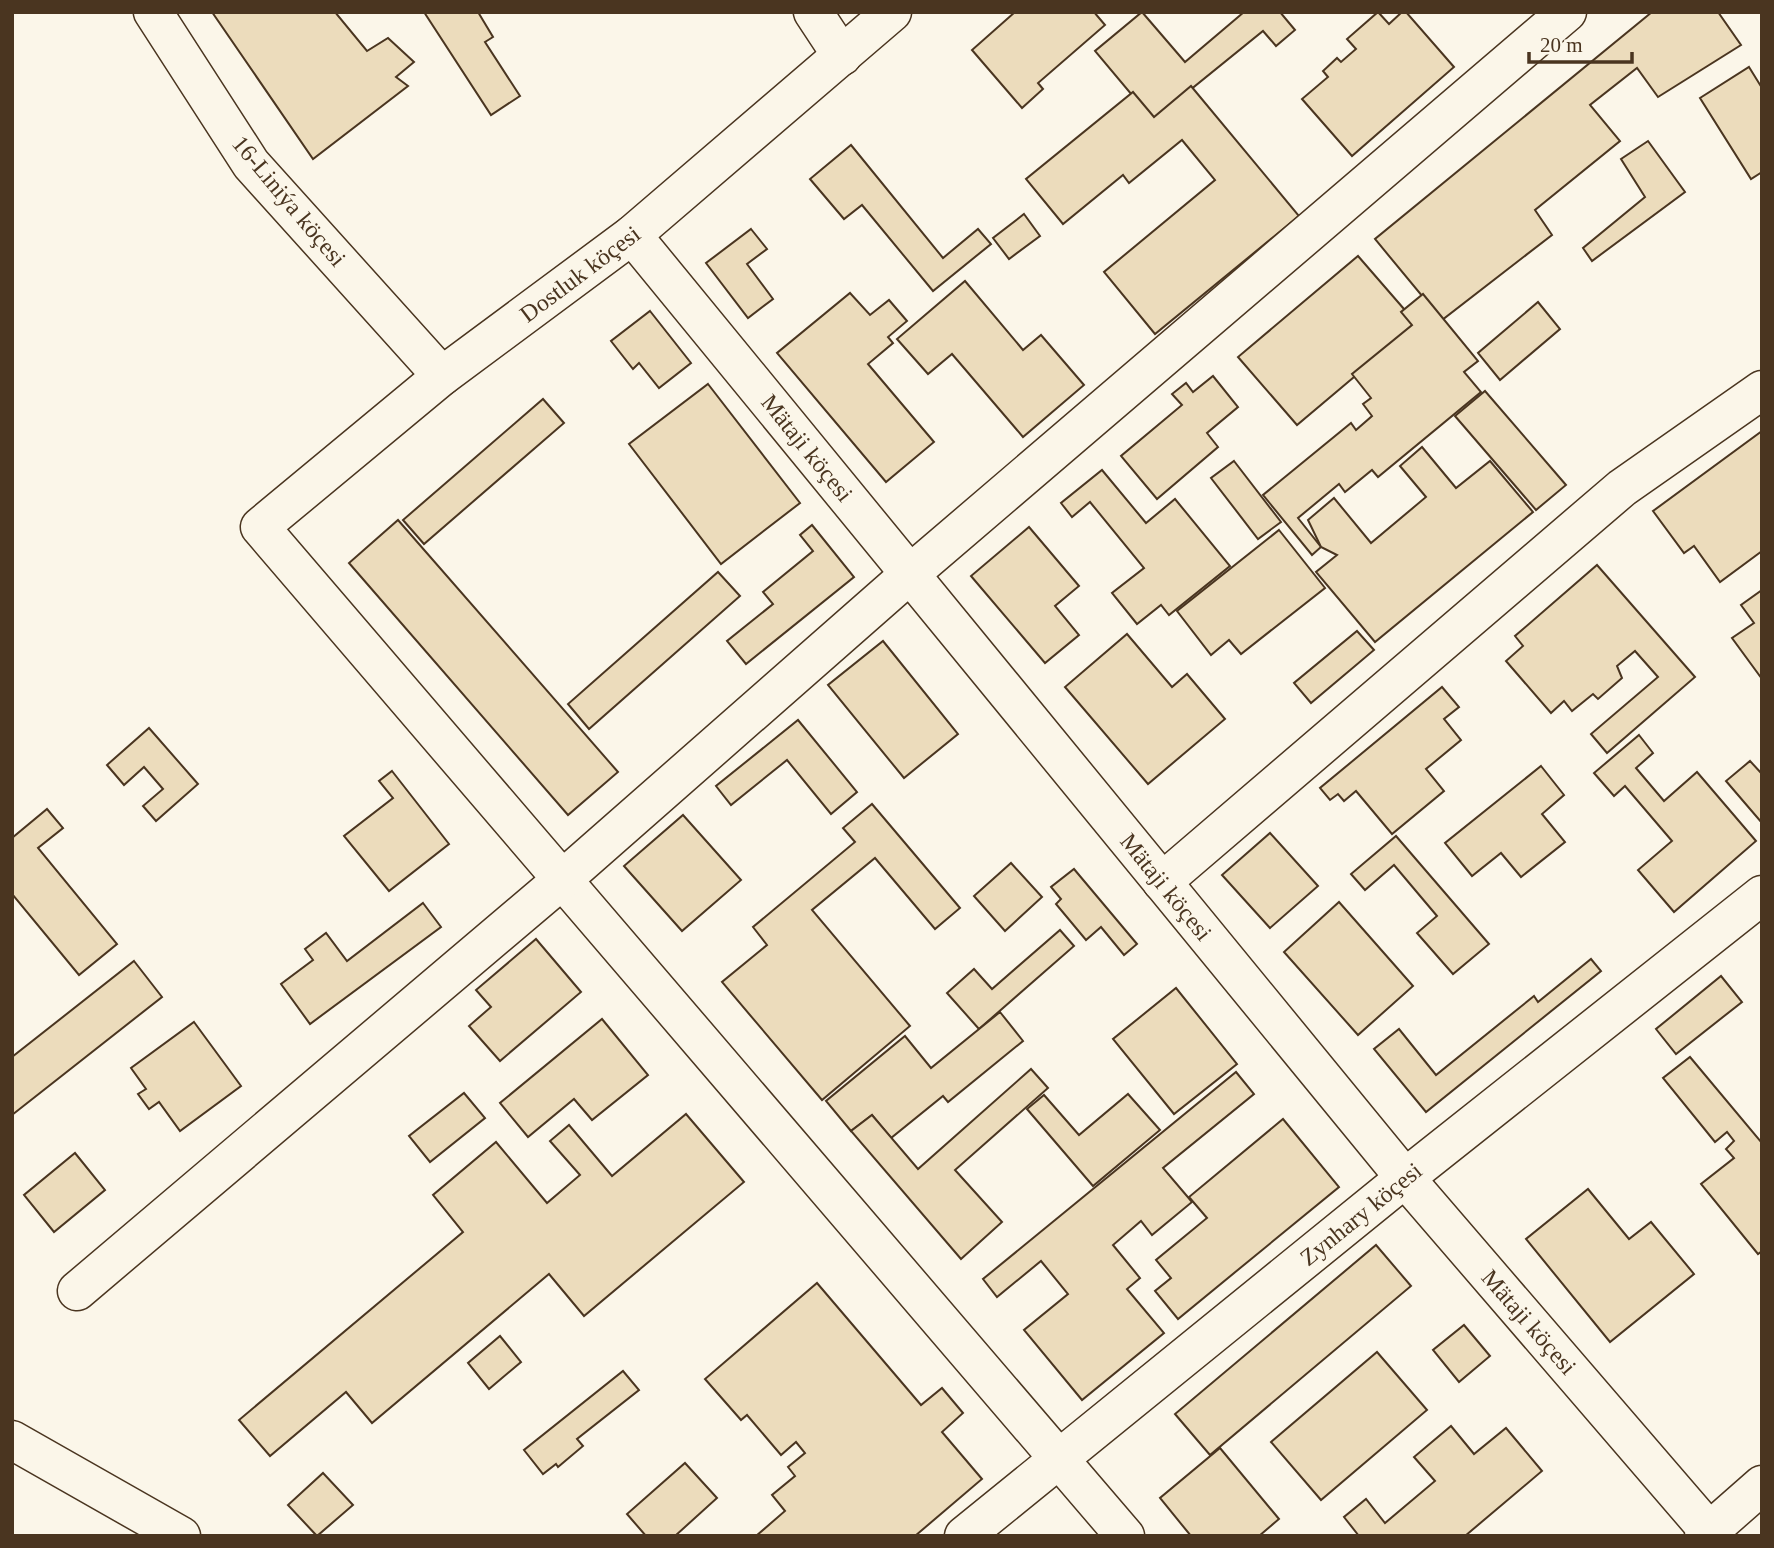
<svg xmlns="http://www.w3.org/2000/svg" width="1774" height="1548" viewBox="0 0 1774 1548" font-family="Georgia,serif">
<rect width="100%" height="100%" fill="#fbf6e9"/>
<g fill="#ecdcbc" stroke="#4a3520" stroke-width="2">
<polygon points="212,12 335,12 367,51 388,38 414,62 396,77 408,86 313,159"/>
<polygon points="424,12 478,12 493,37 485,42 520,96 491,115"/>
<polygon points="1015,12 1094,12 1105,25 1038,83 1043,89 1022,108 972,50"/>
<polygon points="1142,12 1185,62 1244,12 1280,12 1295,30 1276,46 1263,31 1153,120 1095,51"/>
<polygon points="1378,12 1389,24 1402,12 1406,12 1454,67 1352,156 1302,99 1328,77 1323,71 1337,58 1341,62 1356,49 1347,39"/>
<polygon points="1652,12 1718,12 1741,45 1658,97 1637,68 1590,105 1620,141 1535,210 1552,235 1442,320 1375,239"/>
<polygon points="1749,67 1762,88 1762,172 1751,179 1700,98"/>
<polygon points="1191,86 1299,216 1155,334 1104,272 1215,180 1182,140 1129,183 1123,175 1063,224 1026,179 1133,92 1154,117"/>
<polygon points="1648,141 1685,192 1592,261 1583,248 1645,197 1621,159"/>
<polygon points="851,145 943,258 978,229 991,244 933,291 862,205 844,219 810,179"/>
<polygon points="1024,214 1040,236 1009,259 993,238"/>
<polygon points="751,229 767,249 747,264 773,299 748,318 706,263"/>
<polygon points="1358,256 1417,324 1297,425 1238,357"/>
<polygon points="965,281 1023,350 1041,335 1084,385 1023,437 952,354 928,374 897,339"/>
<polygon points="850,293 870,315 889,300 907,321 888,337 893,343 868,364 934,442 886,482 777,353"/>
<polygon points="1423,294 1478,361 1464,372 1481,392 1378,477 1372,470 1345,492 1339,484 1298,518 1321,547 1312,555 1263,495 1351,423 1356,430 1372,416 1363,404 1371,398 1352,374 1412,325 1401,312"/>
<polygon points="1538,302 1560,329 1500,380 1478,353"/>
<polygon points="650,311 691,363 659,388 639,363 633,369 611,341"/>
<polygon points="1213,376 1238,407 1207,433 1218,447 1157,499 1121,456 1182,405 1172,394 1186,383 1193,392"/>
<polygon points="708,384 800,503 721,564 629,444"/>
<polygon points="1485,391 1566,485 1536,510 1455,416"/>
<polygon points="543,399 564,423 424,544 403,520"/>
<polygon points="1762,431 1762,551 1720,582 1694,546 1684,553 1653,511"/>
<polygon points="1422,447 1456,488 1490,461 1533,512 1375,642 1316,572 1337,555 1321,547 1308,520 1334,498 1371,543 1426,497 1400,466"/>
<polygon points="1234,461 1281,522 1258,539 1211,478"/>
<polygon points="1102,470 1146,523 1175,499 1230,566 1169,615 1161,605 1137,624 1112,593 1144,568 1090,502 1072,517 1061,503"/>
<polygon points="398,520 618,772 568,815 349,563"/>
<polygon points="812,525 854,577 746,664 727,641 773,604 763,592 813,551 800,535"/>
<polygon points="1029,527 1079,586 1055,606 1079,635 1045,663 971,576"/>
<polygon points="1279,530 1325,588 1241,654 1229,640 1211,655 1177,611"/>
<polygon points="1597,565 1695,677 1607,753 1591,734 1658,677 1635,651 1617,666 1622,678 1598,699 1593,694 1572,711 1564,701 1551,713 1506,661 1523,646 1515,636"/>
<polygon points="718,572 740,596 589,729 568,704"/>
<polygon points="1762,590 1762,679 1732,638 1754,623 1741,605"/>
<polygon points="1357,631 1374,650 1311,703 1294,683"/>
<polygon points="1127,634 1172,687 1187,674 1225,719 1148,784 1065,687"/>
<polygon points="883,641 958,734 904,778 828,685"/>
<polygon points="1442,687 1459,707 1444,719 1461,740 1426,769 1444,791 1392,834 1356,791 1344,801 1338,794 1330,800 1320,788"/>
<polygon points="798,720 857,792 831,814 787,760 731,805 716,786"/>
<polygon points="149,728 198,784 156,821 143,806 163,789 144,767 124,785 107,765"/>
<polygon points="1639,735 1653,753 1636,768 1664,801 1697,772 1756,841 1674,912 1638,870 1672,841 1625,786 1614,796 1594,773"/>
<polygon points="1750,761 1762,774 1762,823 1726,781"/>
<polygon points="1541,766 1564,795 1542,814 1565,842 1521,877 1501,853 1472,876 1445,843"/>
<polygon points="392,771 449,844 389,891 344,836 393,798 379,781"/>
<polygon points="872,804 960,908 935,929 875,858 812,910 910,1026 822,1100 722,982 767,945 753,927 855,842 843,828"/>
<polygon points="47,809 63,828 38,848 117,944 79,975 12,894 12,838"/>
<polygon points="683,815 741,880 682,931 624,866"/>
<polygon points="1270,833 1318,886 1270,928 1222,875"/>
<polygon points="1396,836 1489,944 1453,974 1417,933 1437,916 1394,865 1365,890 1351,874"/>
<polygon points="1011,863 1042,897 1005,931 974,896"/>
<polygon points="1074,869 1137,944 1124,955 1101,927 1086,940 1056,904 1061,899 1051,887"/>
<polygon points="1339,902 1413,986 1358,1035 1284,952"/>
<polygon points="423,903 441,927 310,1024 281,984 313,960 305,949 326,933 347,961"/>
<polygon points="1060,930 1074,946 979,1029 947,993 974,969 992,989"/>
<polygon points="536,939 581,992 500,1061 469,1026 491,1007 476,990"/>
<polygon points="1591,959 1601,971 1426,1112 1374,1049 1399,1029 1436,1075 1534,996 1538,1002"/>
<polygon points="134,961 162,997 12,1115 12,1057"/>
<polygon points="1721,976 1742,1002 1676,1054 1656,1029"/>
<polygon points="1176,988 1237,1064 1174,1114 1113,1039"/>
<polygon points="1000,1012 1023,1041 948,1102 943,1096 891,1138 872,1115 851,1131 826,1101 905,1036 931,1068"/>
<polygon points="602,1019 648,1075 592,1120 574,1099 528,1137 500,1103"/>
<polygon points="194,1022 241,1086 180,1131 159,1102 149,1109 138,1094 146,1089 131,1068"/>
<polygon points="1690,1057 1762,1143 1762,1251 1758,1254 1701,1184 1734,1158 1726,1149 1734,1141 1727,1132 1715,1142 1663,1078"/>
<polygon points="1031,1069 1048,1088 955,1170 1002,1222 961,1259 851,1131 872,1115 918,1169"/>
<polygon points="1236,1072 1254,1094 1163,1168 1192,1202 1152,1235 1141,1221 1113,1245 1140,1278 1127,1289 1164,1333 1082,1400 1024,1330 1068,1294 1041,1261 997,1297 983,1279"/>
<polygon points="464,1093 485,1118 430,1162 409,1136"/>
<polygon points="1128,1094 1160,1130 1093,1186 1027,1109 1044,1095 1079,1135"/>
<polygon points="686,1114 744,1182 584,1316 549,1274 372,1423 346,1392 270,1456 239,1420 463,1232 433,1195 496,1142 547,1203 580,1175 550,1141 569,1125 612,1176"/>
<polygon points="1283,1119 1339,1187 1178,1319 1155,1291 1171,1278 1156,1260 1207,1218 1189,1197"/>
<polygon points="75,1153 105,1190 54,1232 24,1195"/>
<polygon points="1588,1189 1629,1239 1651,1222 1694,1274 1610,1342 1526,1239"/>
<polygon points="1376,1245 1411,1286 1210,1455 1175,1414"/>
<polygon points="817,1283 921,1405 942,1388 963,1413 942,1432 982,1479 915,1536 756,1536 785,1511 772,1495 795,1476 788,1467 805,1453 796,1442 781,1455 747,1415 741,1420 705,1379"/>
<polygon points="1464,1325 1490,1356 1459,1382 1433,1350"/>
<polygon points="500,1336 521,1362 489,1389 468,1363"/>
<polygon points="1377,1352 1427,1410 1321,1500 1271,1442"/>
<polygon points="623,1371 639,1390 577,1439 583,1446 558,1467 556,1464 543,1474 524,1450"/>
<polygon points="1451,1426 1474,1454 1506,1428 1542,1471 1465,1536 1359,1536 1344,1517 1366,1499 1385,1523 1435,1481 1414,1457"/>
<polygon points="1220,1448 1279,1519 1259,1536 1191,1536 1160,1498"/>
<polygon points="685,1463 717,1498 675,1536 646,1536 627,1514"/>
<polygon points="323,1473 353,1505 317,1536 288,1505"/>
</g>
<g fill="none" stroke-linecap="round" stroke-linejoin="round">
<defs>
<g id="minor">
<polyline points="153,12 251,164 442,376"/>
<polyline points="813,12 842,56"/>
<polyline points="892,12 632,235 442,376 260,527 1125,1536"/>
<polyline points="632,235 1405,1178 1709,1531"/>
<polyline points="1162,882 1622,488 1762,390"/>
<polyline points="77,1291 563,879 910,574 1567,12"/>
<polyline points="12,1440 181,1536"/>
<polyline points="964,1536 1405,1178 1762,895"/>
<polyline points="1704,1536 1762,1485"/>
</g>
</defs>
<use href="#minor" stroke="#4a3520" stroke-width="41"/>
<use href="#minor" stroke="#fbf6e9" stroke-width="38"/>
</g>
<g text-anchor="middle" dominant-baseline="central" stroke-width="5" stroke-linejoin="round" paint-order="stroke">
<g font-size="24" fill="#4a3520" stroke="#fbf6e9">
<text transform="translate(289 201) rotate(50)">16-Liniýa köçesi</text>
<text transform="translate(580 274) rotate(-37)">Dostluk köçesi</text>
<text transform="translate(807 448) rotate(51)">Mätaji köçesi</text>
<text transform="translate(1166 887) rotate(51)">Mätaji köçesi</text>
<text transform="translate(1361 1214) rotate(-39)">Zynhary köçesi</text>
<text transform="translate(1529 1322) rotate(49)">Mätaji köçesi</text>
</g>
</g>
<rect width="1774" height="1548" fill="none" stroke="#4a3520" stroke-width="28"/>
<path d="M1529 52v10h103v-10" fill="none" stroke="#4a3520" stroke-width="3.5"/>
<text x="1540" y="52" font-size="21" fill="#4a3520" stroke="#fbf6e9" stroke-width="5" paint-order="stroke">20 m</text>
</svg>
